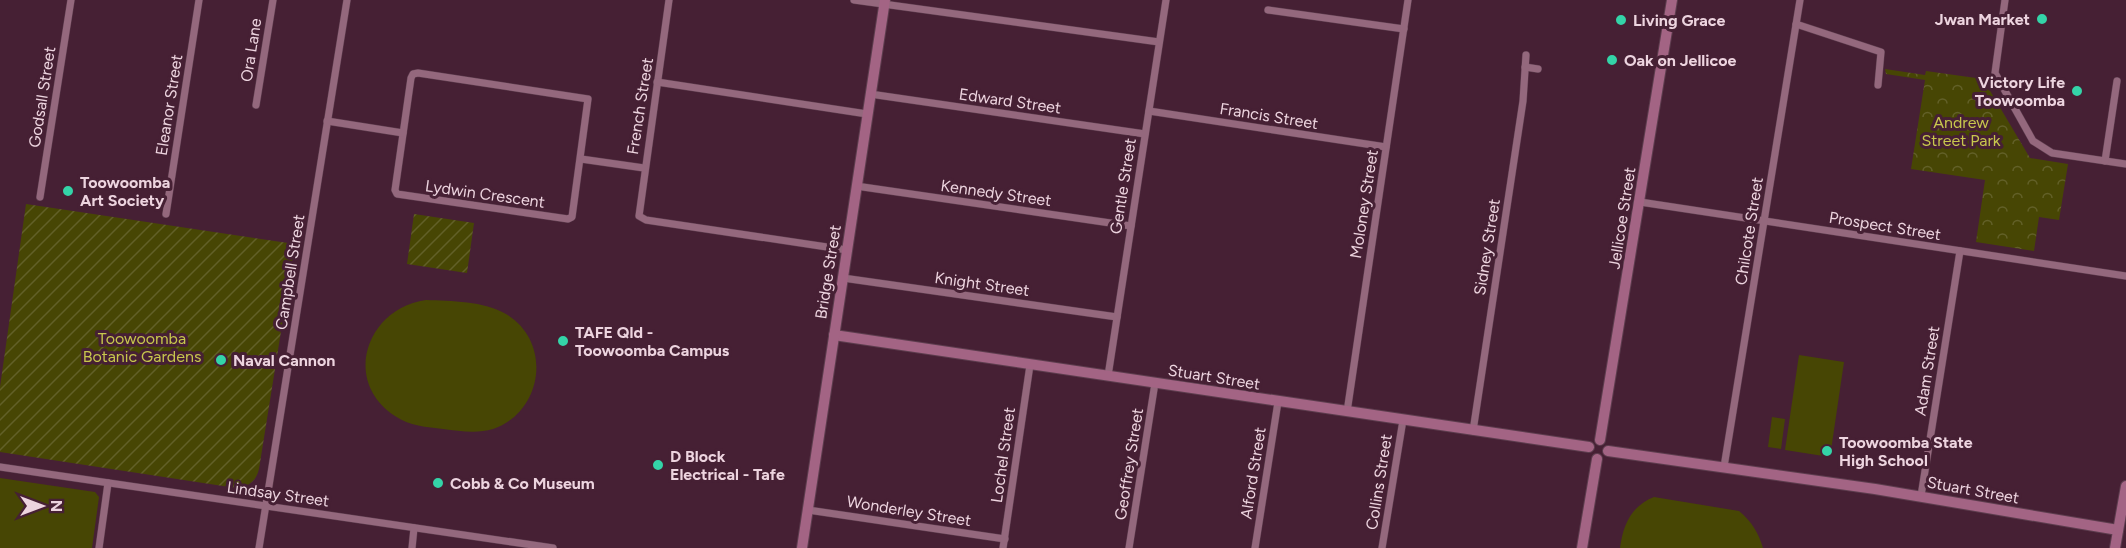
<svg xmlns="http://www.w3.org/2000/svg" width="2126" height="548" viewBox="0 0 2126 548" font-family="Figtree,sans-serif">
<defs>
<pattern id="park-crowns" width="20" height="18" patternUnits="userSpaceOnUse" patternTransform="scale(1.5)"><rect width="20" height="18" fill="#474604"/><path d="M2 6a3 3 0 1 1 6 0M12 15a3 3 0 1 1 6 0" fill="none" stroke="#626028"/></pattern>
<pattern id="garden-furrows" width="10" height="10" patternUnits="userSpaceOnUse" patternTransform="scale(1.5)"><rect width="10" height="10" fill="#474604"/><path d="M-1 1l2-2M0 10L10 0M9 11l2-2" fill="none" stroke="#626028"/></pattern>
</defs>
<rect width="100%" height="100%" fill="#462034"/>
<polygon fill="url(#park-crowns)" points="1885,69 1925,75 1926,71 1983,79 2030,158 2068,164 2059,220 2039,217 2034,251 1976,242 1985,180 1911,169 1925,80 1886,74"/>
<g fill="url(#garden-furrows)">
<path d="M26,204l269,40 -36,225c-3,12 -10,18 -23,19l-236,-36v-65z"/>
<polygon points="414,214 474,223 467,273 407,264"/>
</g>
<g fill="#474604">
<path d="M426,300c25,1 58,1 80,14 47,28 37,98 -13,115 -16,5 -34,2 -50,0 -16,-2 -34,-3 -48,-13 -54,-35 -28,-108 31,-116z"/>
<polygon points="1799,355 1844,362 1830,457 1785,450"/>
<polygon points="1772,417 1785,419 1781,449 1768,447"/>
<polygon points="0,478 95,492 99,497 92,548 0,548"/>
<path d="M1654,497l85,14c13,11 19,21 24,37h-143c3,-23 11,-42 34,-51z"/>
</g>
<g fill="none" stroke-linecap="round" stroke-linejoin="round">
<defs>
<g id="street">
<polyline points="669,0 639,216 646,220 847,250"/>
<polyline points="854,0 1159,42"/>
<polyline points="2005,0 1995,73 2033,141 2052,153 2126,164"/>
<polyline points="1268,10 1404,29"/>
<polyline points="1796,24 1881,52 1878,85"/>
<polyline points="1525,67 1538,69"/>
<polygon points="418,73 588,99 572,217 568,219 397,194 395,190 411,78 413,74"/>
<polyline points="657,82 867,114"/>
<polyline points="870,94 1145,134"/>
<polyline points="256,105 273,0"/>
<polyline points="1149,111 1386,147"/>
<polyline points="327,121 403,133"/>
<polyline points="581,159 644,168"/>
<polyline points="2105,161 2117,81"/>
<polyline points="856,186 1131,226"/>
<polyline points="40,197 71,0"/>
<polyline points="1640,202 2126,276"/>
<polyline points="166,214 199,0"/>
<polyline points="843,278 1117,317"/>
<polyline points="1108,376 1166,0"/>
<polyline points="1347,412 1408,0"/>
<polyline points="1473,431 1523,101 1526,55"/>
<polyline points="0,467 553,548"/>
<polyline points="1724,467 1800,0"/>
<polyline points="1921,496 1960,251"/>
<polyline points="808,510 1005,539"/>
<polyline points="99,548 108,483"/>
<polyline points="259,548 347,0"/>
<polyline points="412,548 414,528"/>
<polyline points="1003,548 1030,365"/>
<polyline points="1129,548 1155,383"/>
<polyline points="1255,548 1278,402"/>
<polyline points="1382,548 1403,420"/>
</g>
<g id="secondary">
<polyline points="834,335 1589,447"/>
<polyline points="1600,440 1672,0"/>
<polyline points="1608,451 1875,489 2118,530"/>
<polyline points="802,548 885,0"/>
<polyline points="1582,548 1597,459"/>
<polyline points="2115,548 2126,486"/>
</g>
</defs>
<use href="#street" stroke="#5d3d4e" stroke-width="8"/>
<use href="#secondary" stroke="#5d3d4e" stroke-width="12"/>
<use href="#street" stroke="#94687d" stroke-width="7"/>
<use href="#secondary" stroke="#a36484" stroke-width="10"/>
</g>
<g fill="#34d4a8" stroke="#462034" stroke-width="2">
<circle cx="2042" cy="19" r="6"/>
<circle cx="1621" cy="20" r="6"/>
<circle cx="1612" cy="60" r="6"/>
<circle cx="2077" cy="91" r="6"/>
<circle cx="68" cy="191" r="6"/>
<circle cx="563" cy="341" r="6"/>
<circle cx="221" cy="360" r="6"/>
<circle cx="1827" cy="451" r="6"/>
<circle cx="658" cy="465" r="6"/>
<circle cx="438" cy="483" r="6"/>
</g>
<g text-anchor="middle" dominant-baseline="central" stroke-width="6" stroke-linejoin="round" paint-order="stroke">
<g font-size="16" font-weight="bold" fill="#edd4df" stroke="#462034" text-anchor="start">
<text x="2030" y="19" text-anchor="end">Jwan Market</text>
<text x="1633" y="20">Living Grace</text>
<text x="1624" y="60">Oak on Jellicoe</text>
<text x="2065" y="82" text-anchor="end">Victory Life<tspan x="2065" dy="18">Toowoomba</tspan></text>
<text x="80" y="182">Toowoomba<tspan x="80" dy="18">Art Society</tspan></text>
<text x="575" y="332">TAFE Qld -<tspan x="575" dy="18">Toowoomba Campus</tspan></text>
<text x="233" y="360">Naval Cannon</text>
<text x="1839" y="442">Toowoomba State<tspan x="1839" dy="18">High School</tspan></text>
<text x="670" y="456">D Block<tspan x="670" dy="18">Electrical - Tafe</tspan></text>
<text x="450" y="483">Cobb &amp; Co Museum</text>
</g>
<g font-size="16" fill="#edd4df" stroke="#462034">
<text transform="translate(251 50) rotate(-81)">Ora Lane</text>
<text transform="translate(42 97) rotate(-81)">Godsall Street</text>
<text transform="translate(1010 101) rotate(8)">Edward Street</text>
<text transform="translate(169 105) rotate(-81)">Eleanor Street</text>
<text transform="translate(640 106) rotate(-81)">French Street</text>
<text transform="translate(1269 116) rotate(9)">Francis Street</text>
<text transform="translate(1123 186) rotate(-81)">Gentle Street</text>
<text transform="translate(996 193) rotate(8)">Kennedy Street</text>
<text transform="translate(485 194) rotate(8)">Lydwin Crescent</text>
<text transform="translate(1364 204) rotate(-81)">Moloney Street</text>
<text transform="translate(1622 218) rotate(-81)">Jellicoe Street</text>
<text transform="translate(1885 226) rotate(9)">Prospect Street</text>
<text transform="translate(1749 231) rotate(-81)">Chilcote Street</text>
<text transform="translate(1487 247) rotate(-81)">Sidney Street</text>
<text transform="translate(290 272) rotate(-81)">Campbell Street</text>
<text transform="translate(828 272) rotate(-81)">Bridge Street</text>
<text transform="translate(982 284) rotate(8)">Knight Street</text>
<text transform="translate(1927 371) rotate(-81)">Adam Street</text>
<text transform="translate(1214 377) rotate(9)">Stuart Street</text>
<text transform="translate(1003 455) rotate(-82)">Lochel Street</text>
<text transform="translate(1129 464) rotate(-81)">Geoffrey Street</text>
<text transform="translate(1253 473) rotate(-81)">Alford Street</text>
<text transform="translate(1379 482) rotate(-81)">Collins Street</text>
<text transform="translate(1973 490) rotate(10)">Stuart Street</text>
<text transform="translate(278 494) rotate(8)">Lindsay Street</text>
<text transform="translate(909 511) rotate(9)">Wonderley Street</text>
</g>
<g font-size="16" fill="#c7c74d" stroke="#462034">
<text x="1961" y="122">Andrew<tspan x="1961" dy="18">Street Park</tspan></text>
<text x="142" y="338">Toowoomba<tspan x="142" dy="18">Botanic Gardens</tspan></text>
</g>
</g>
<g transform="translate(42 506) rotate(90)" stroke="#462034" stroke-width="4.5" paint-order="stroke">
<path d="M0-4.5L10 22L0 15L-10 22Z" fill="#edd4df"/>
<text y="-9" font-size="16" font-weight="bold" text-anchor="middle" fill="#edd4df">N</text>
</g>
</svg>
